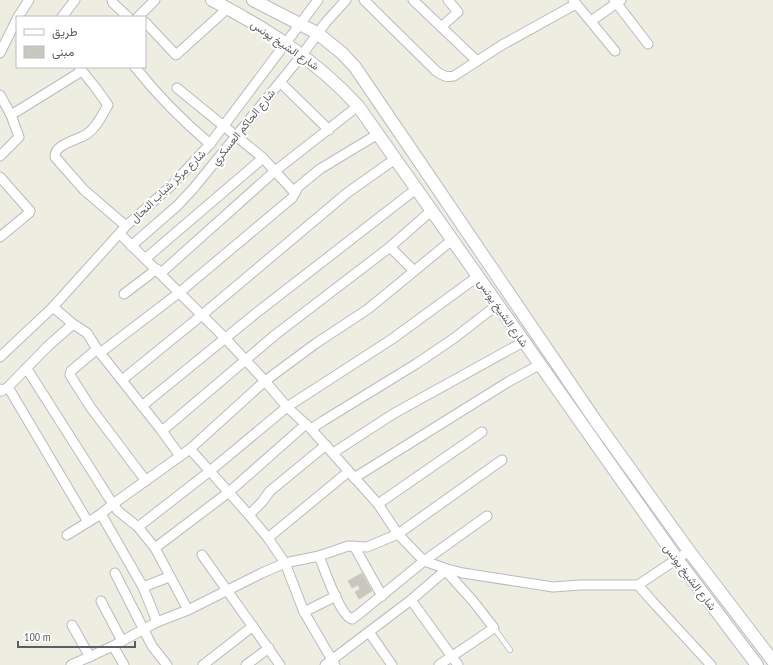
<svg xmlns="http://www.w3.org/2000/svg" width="773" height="665" viewBox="0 0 773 665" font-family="'PT Sans Narrow',Vazirmatn,sans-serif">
<rect width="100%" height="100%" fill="#edede2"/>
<polygon fill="#c8c7bf" stroke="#d2cfc0" points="362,573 372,591 359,599 355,592 360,589 358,585 352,588 348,581"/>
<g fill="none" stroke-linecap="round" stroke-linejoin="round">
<defs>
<polyline id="lane" points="494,628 510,650"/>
<g id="street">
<polyline points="112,0 113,3 128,17"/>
<path d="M364,0l72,71c6,4 10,7 18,5l48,-31 74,-41"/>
<polyline points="413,0 477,61"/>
<polyline points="573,0 615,51"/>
<polyline points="614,0 648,44"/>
<polyline points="18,17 29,0"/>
<polyline points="62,17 75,0"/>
<polyline points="138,17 155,0"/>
<polyline points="591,21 621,0"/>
<polyline points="145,22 176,55 228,8"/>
<polyline points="441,27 458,12 448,0"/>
<polyline points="0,53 17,19"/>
<path d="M79,67l16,20 13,18c-6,10 -11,22 -21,29 -9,6 -33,10 -32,23l29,33 42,36"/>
<path d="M135,67c23,29 48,54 75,77"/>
<polyline points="280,82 329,130"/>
<polyline points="177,88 263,158 295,193"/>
<polyline points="0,95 11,115 19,137 0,156"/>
<polyline points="11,115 82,71"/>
<polyline points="0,177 30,211 29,213 0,237"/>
<polyline points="120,234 225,338 265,381 287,407 311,429 378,504 398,534 424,561 447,569 463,573 553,587 580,585 638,585 689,551"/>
<polyline points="131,246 177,206 193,189 302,55 326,22 346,0"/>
<polyline points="390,247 413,270"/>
<polyline points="145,259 263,158"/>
<polyline points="161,273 275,171 358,106"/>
<polyline points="124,294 157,269"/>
<polyline points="53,307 73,324 87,333 97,349 162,431 180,456"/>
<polyline points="97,349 71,371 70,375 91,408 146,481"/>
<polyline points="100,353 180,292 292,198 298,187 320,169 378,134"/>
<polyline points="0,357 53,307 126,226 173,184 210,144 318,0"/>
<polyline points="27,369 109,498 118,511 138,527 155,548 188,610"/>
<polyline points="122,380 202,315 347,193 395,159"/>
<polyline points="8,387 88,522"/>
<polyline points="0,389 2,391 8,387 48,346 73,324"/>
<polyline points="142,406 255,314 416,189"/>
<polyline points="311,429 323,421 416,364 453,339 497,305"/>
<polyline points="162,431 275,335 390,247 431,211"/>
<polyline points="190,449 249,515 268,538 285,563 304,612 335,665"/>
<polyline points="333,453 393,414 523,342"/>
<polyline points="354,478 508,382 539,365"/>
<polyline points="378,504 482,432"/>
<polyline points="101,514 143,587 157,622"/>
<polyline points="249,515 262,502 270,491 326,445"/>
<polyline points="138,527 210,471 287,407 392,339 477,277"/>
<polyline points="67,535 101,514 113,504 190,449 265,381 315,344 368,309 452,240"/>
<polyline points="268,538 348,472"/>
<polyline points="354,546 382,596"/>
<polyline points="155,548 229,492 306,424"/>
<polyline points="202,555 280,665"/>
<path d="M319,556c5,12 21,60 33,63l7,-5 65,-53 63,-45"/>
<polyline points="115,573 152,646 167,665"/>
<polyline points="638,585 652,601 711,665"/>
<polyline points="143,587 169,577"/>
<polyline points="411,600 458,665"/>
<polyline points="101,601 122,641"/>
<polyline points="304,612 336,596"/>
<polyline points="72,625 90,657"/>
<polyline points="369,632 392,665"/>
<polyline points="113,646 124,665"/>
<polyline points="71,665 113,646 157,622 188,610 262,573 285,563 319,556 348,546 367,547 398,534 502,460"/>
<polyline points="203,665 253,626"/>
<polyline points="246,665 269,648"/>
<polyline points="325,665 411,600 447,569"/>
<polyline points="439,665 494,628 473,601 445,570"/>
</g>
<g id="secondary">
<path d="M212,0c55,29 104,60 146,106l319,453 80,106"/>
<polyline points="253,0 317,33 342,53 355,67 595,420 689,551 773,661"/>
</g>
</defs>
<use href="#lane" stroke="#babbc1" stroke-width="6"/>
<use href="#street" stroke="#babbc1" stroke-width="11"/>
<use href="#secondary" stroke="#bbbcc3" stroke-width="14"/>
<use href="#lane" stroke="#fff" stroke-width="4.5"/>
<use href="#street" stroke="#fff" stroke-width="9"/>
<use href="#secondary" stroke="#fff" stroke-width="12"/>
</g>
<g text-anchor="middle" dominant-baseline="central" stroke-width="4" stroke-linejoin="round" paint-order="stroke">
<g font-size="11" fill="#5a5d63" stroke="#fff">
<text transform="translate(285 45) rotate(34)">شارع الشيخ يونس</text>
<text transform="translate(243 127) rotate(-51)">شارع الحاكم العسكري</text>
<text transform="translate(168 186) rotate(-44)">شارع مركز شباب النحال</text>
<text transform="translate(503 313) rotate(55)">شارع الشيخ يونس</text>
<text transform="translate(690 577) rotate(53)">شارع الشيخ يونس</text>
</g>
</g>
<rect x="16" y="16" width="130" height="52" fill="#ffffff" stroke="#bdbec1"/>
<rect x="24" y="29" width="20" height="6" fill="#ffffff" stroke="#bdbec1"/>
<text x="52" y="36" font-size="12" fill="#5a5d63">طريق</text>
<rect x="24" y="46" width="20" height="12" fill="#c8c7bf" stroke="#bdbec1"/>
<text x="52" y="56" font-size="12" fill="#5a5d63">مبنى</text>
<path d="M18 641v6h117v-6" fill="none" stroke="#5a5d63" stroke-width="2"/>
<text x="24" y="641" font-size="12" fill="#5a5d63" stroke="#ffffff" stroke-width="3" paint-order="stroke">100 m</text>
</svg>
